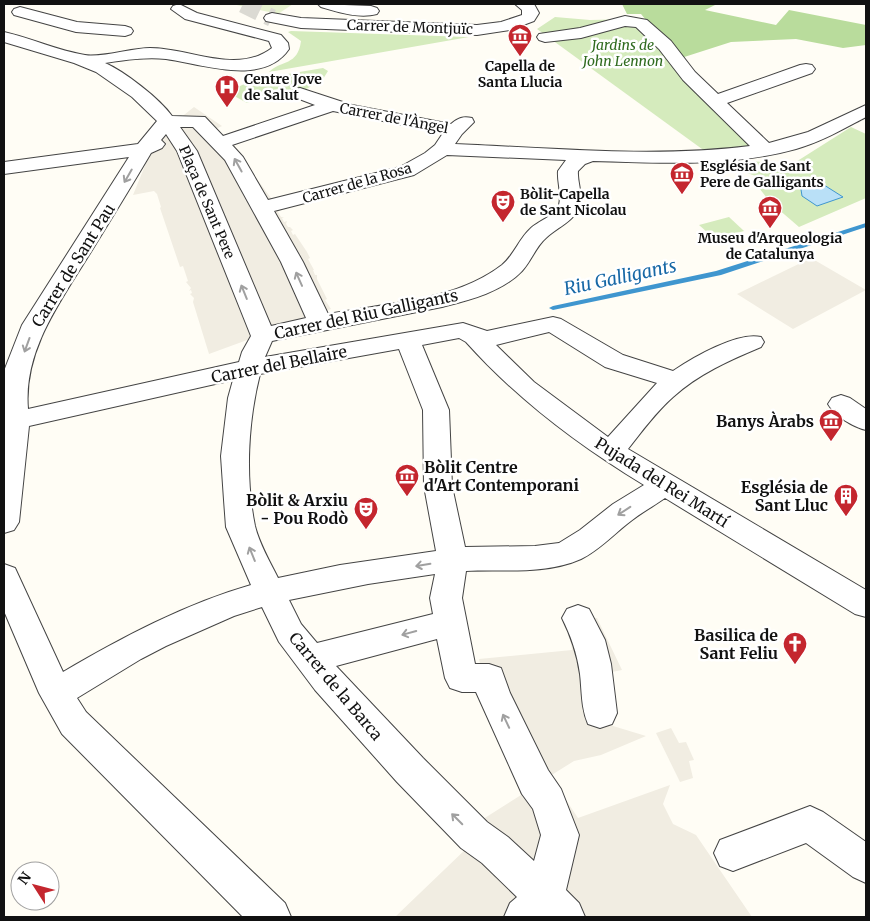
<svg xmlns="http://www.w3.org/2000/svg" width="870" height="921" viewBox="0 0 870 921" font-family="Merriweather,serif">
<rect width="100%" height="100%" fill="#fffdf5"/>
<g fill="#d5ebbd">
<polygon points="555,17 590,20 632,19 756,148 702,149 537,29"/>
<path d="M291,31l177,6h1l-200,35c12,-12 29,-6 32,-31l-13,-9z"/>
<polygon points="323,68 328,71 323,79 303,91 302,97 278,89 247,103 227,92 253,80"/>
<path d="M851,127l15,7v64l-67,29 -29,-25 -11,-14 2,-10c-12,-5 -23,-7 -34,-15l24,-2 40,4z"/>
<polygon points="729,217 744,231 715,239 699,225"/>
</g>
<polygon fill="#b9dc9c" points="622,4 717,4 705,10 776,25 789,10 866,25 866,45 843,48 796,39 731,42 678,59 641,14 627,14"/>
<polygon fill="#e6f2cf" points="232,4 293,4 278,14"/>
<g fill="#f1ede2">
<polygon points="194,107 222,126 216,129 230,143 280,210 278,212 281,217 284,217 282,218 284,222 287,221 286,224 288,227 290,227 293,230 291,231 293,235 295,234 307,252 310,258 308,259 314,270 313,270 315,275 317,275 317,279 327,299 325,300 331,309 209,354 193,302 194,298 190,294 192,293 191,290 189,291 191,288 186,282 188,281 183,266 180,267 160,208 161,207 157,194 154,191 133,195 151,151 165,130"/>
<polygon points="811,258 866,290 793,329 737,294"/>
<polygon points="567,618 597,618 622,670 612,672 600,697 613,726 646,736 601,755 574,761 550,776 578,818 670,785 663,804 673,824 696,835 752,917 395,917 469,846 480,821 521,795 520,793 527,788 486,692 479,659 572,650"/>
<polygon points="671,728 679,743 686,742 694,760 689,761 693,778 680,782 656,733"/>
</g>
<polygon fill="#b9e0f7" stroke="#3f96cf" points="813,178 843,197 817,206 802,196 800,183"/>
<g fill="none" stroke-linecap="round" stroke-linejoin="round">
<polygon fill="#3f96cf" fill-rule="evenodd" points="866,223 866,227 721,275 553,310 549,308 553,306 716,271"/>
<polyline stroke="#dbdad3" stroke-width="18" stroke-dasharray="18 9" stroke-linecap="butt" points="243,4 272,18"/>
<defs>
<g id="minor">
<path d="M179,4l18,9 84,22 7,8 1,6c-26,38 -87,15 -123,10 -21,-2 -41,1 -61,4 19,8 55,36 67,53l33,1 18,19 92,-31 -21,-8 -3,-4 3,-4 6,-1 52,17 99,19c7,-6 12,-8 21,-6l2,4 -12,12 -7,10c97,4 199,14 295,2l-67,-66 -24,-31 -23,-22 -11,-1 -44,12 -36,4 -6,-2 -2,-3 2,-3 41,-6 45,-12 22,4 24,21 24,31 23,22 82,-29 6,-1 6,1 3,4 -3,4 -85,30 42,40 39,-11 58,-27v12c-23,12 -45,25 -70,32 -65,18 -135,14 -203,12l-8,3 -7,7c-1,11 5,23 2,34 -5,16 -22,22 -33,32 -11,9 -15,23 -25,34 -20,21 -53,29 -80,36l-170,34 -7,16 198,-34 24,8 66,-14 8,2 62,36 50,16c19,-13 65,-40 88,-34l3,5 -3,5c-31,13 -63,27 -88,50 -17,15 -31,34 -45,52l238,141v27l-11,-3 -190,-116c-13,9 -26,16 -38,26 -15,12 -29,27 -46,35 -36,16 -77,10 -115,12l-4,27 13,66h14l12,4 9,25 38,77 13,19 18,46 -13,55 13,13 6,14h-81l6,-14 7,-6 -35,-34 -21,-15 -64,-66 -82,-92 -36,-48 -17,-35 -28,9 -68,30 -25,13 -64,39 9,14 199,191 6,14h-48l-181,-183 -23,-41 -35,-82v-47l11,4 48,104c60,-35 122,-68 188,-87l-25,-58 -2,-27 -3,-44 7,-58 5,-18 -204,46 -10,96 -5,8 -10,3v-162l18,-46 107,-168 -125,17v-12l134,-18 19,-23 -25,-24 -36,-25 -22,-9 -70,-21v-10c27,6 54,19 81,23 15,3 47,-7 65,-7 40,0 87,27 122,0l-3,-7 -84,-22 -14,-10 2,-3zM333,111l110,22 -8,12 -10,8 -25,14 -132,33 -25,-43 -11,-12zM180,127h13l32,33 56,102 25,56 -35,8 -74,-175zM166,134l11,17 74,185 -9,16 -3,10 -211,47c-5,-58 32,-107 61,-154 21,-34 42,-68 62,-102l11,-5 3,-4 -4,-4zM447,155l119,5 -8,11c-1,11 4,22 1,34 -4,11 -21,16 -29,24 -11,10 -16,26 -28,36 -48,37 -117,38 -174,49l-25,-52 -29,-51 140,-36zM549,332l56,35 52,16 -49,54 -74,-55 -38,-37zM459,338l7,4c52,58 112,103 178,143l-31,19 -33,26 -21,13 -24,3 -70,1 -13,-61 -3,-76 -27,-65zM399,349l24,61 1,76 12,65 -96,14 -62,13c-8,-16 -19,-35 -23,-52 -10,-49 -7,-104 5,-152zM435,574l-5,24 3,16 -116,29 -16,-19 -12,-24 79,-16zM437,639l8,39 5,10 12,4h14l46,102 11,15 8,26 -7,26 -26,-24 -21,-15 -64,-64 -87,-92z"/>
<path d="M318,4l53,2 6,2 2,3 -2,3c-18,5 -39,-2 -56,-7z"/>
<polygon points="515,4 534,4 539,13 534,21 510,30 477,35 301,28 266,21 264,18 266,15 272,13 301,18 477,25 501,22 522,15 522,10"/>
<polygon points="20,7 77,22 125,26 131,28 133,31 131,34 125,36 76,32 14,15 12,12 14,9"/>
<path d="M841,395l9,3 16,11v21c-13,-3 -31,-14 -38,-26l4,-6z"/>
<path d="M578,605l11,4 16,31 6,24 6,49 -5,11 -12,4 -12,-4c-7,-16 -6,-33 -8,-50 -3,-21 -9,-38 -18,-56l5,-9z"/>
<polygon points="810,806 823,812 866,842 866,883 853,877 806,843 733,871 720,866 714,853 720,840"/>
</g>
</defs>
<use href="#minor" stroke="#444" stroke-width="2"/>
<use href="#minor" fill="#fff" fill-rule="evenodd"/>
</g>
<defs><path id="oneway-shaft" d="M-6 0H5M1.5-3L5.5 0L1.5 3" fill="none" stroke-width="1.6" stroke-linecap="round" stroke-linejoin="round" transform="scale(1.25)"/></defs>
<g stroke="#a0a0a0">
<use href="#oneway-shaft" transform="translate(238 165) rotate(-119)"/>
<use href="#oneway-shaft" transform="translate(128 176) rotate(120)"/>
<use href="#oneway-shaft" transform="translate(299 279) rotate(-114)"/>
<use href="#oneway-shaft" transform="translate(244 292) rotate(-112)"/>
<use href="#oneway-shaft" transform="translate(27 345) rotate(110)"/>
<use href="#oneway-shaft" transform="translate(624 511) rotate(147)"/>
<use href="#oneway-shaft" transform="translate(252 554) rotate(-112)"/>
<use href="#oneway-shaft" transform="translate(423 565) rotate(171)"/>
<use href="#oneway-shaft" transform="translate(409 633) rotate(165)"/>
<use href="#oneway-shaft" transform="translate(506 721) rotate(-115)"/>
<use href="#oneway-shaft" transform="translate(457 819) rotate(-135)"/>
</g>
<defs>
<symbol id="museum-pin" viewBox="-11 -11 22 30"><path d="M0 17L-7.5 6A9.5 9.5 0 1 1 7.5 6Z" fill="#c4262e" stroke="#fff"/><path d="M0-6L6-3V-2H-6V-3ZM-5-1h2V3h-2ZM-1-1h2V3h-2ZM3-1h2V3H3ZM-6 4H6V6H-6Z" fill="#fff"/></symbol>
<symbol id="hospital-pin" viewBox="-11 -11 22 30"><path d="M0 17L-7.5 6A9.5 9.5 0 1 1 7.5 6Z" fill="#c4262e" stroke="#fff"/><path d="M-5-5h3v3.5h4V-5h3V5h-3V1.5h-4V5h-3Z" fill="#fff"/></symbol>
<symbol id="theatre-pin" viewBox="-11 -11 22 30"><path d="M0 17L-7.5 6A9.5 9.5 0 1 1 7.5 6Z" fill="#c4262e" stroke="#fff"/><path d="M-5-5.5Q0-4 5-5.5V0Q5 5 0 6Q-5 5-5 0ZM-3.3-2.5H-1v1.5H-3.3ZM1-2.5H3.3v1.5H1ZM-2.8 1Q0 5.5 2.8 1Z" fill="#fff"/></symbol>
<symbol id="building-pin" viewBox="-11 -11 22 30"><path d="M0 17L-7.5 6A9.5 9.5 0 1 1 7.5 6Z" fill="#c4262e" stroke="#fff"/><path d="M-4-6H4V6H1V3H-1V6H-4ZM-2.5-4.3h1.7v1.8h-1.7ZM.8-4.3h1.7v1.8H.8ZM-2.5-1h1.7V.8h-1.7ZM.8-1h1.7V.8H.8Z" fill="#fff"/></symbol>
<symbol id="church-pin" viewBox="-11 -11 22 30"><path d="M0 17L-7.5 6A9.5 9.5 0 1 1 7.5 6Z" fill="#c4262e" stroke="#fff"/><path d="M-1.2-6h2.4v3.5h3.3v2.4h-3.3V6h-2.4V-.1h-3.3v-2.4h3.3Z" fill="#fff"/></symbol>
</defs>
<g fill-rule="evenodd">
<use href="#museum-pin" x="506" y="22" width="28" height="38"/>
<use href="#hospital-pin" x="213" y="73" width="28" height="38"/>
<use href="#museum-pin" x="668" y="160" width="28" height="38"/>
<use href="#theatre-pin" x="489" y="188" width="28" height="38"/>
<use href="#museum-pin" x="756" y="194" width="28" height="38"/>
<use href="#museum-pin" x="817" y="407" width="28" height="38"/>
<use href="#museum-pin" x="393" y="462" width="28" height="38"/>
<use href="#building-pin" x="832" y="482" width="28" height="38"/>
<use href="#theatre-pin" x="352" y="495" width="28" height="38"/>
<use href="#church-pin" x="781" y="630" width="28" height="38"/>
</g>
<g text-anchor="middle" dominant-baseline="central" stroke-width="5" stroke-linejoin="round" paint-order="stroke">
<g font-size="14" fill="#111" stroke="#fff">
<text transform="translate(410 27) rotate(2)">Carrer de Montjuïc</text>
<text transform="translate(394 118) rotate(11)">Carrer de l'Àngel</text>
<text transform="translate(357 183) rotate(-16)">Carrer de la Rosa</text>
<text transform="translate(207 202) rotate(67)">Plaça de Sant Pere</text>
</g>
<g font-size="14" font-style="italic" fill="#2f6b1f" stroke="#fff">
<text x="623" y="45">Jardins de<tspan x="623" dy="16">John Lennon</tspan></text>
</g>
<g font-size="14" font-weight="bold" fill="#111" stroke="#fff" text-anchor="start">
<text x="520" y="66" text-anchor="middle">Capella de<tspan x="520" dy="16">Santa Llucia</tspan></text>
<text x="244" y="79">Centre Jove<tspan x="244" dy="16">de Salut</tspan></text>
<text x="700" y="166">Església de Sant<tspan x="700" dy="16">Pere de Galligants</tspan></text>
<text x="520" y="194">Bòlit-Capella<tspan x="520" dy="16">de Sant Nicolau</tspan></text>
<text x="770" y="238" text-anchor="middle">Museu d'Arqueologia<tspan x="770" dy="16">de Catalunya</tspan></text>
</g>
<g font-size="16" fill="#111" stroke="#fff">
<text transform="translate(73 265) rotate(-58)">Carrer de Sant Pau</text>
<text transform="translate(366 314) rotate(-12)">Carrer del Riu Galligants</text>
<text transform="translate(279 364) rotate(-11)">Carrer del Bellaire</text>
<text transform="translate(662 482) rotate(32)">Pujada del Rei Martí</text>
<text transform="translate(336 686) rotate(50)">Carrer de la Barca</text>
</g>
<g font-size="16" font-weight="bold" fill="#111" stroke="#fff" text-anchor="end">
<text x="814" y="421">Banys Àrabs</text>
<text x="424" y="467" text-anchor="start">Bòlit Centre<tspan x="424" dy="18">d'Art Contemporani</tspan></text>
<text x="828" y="487">Església de<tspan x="828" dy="18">Sant Lluc</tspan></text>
<text x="348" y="500">Bòlit &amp; Arxiu<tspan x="348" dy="18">- Pou Rodò</tspan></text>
<text x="778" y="635">Basilica de<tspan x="778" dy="18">Sant Feliu</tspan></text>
</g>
<g font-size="18" font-style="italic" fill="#1768a6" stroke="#fff">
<text transform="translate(620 277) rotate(-12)">Riu Galligants</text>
</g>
</g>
<rect width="870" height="921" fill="none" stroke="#111111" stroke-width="10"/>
<g transform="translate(35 886) rotate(306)"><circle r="24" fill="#ffffff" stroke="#a0a0a0"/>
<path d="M0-4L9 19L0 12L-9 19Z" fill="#c4262e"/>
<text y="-8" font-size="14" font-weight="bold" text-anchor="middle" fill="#111111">N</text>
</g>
</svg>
